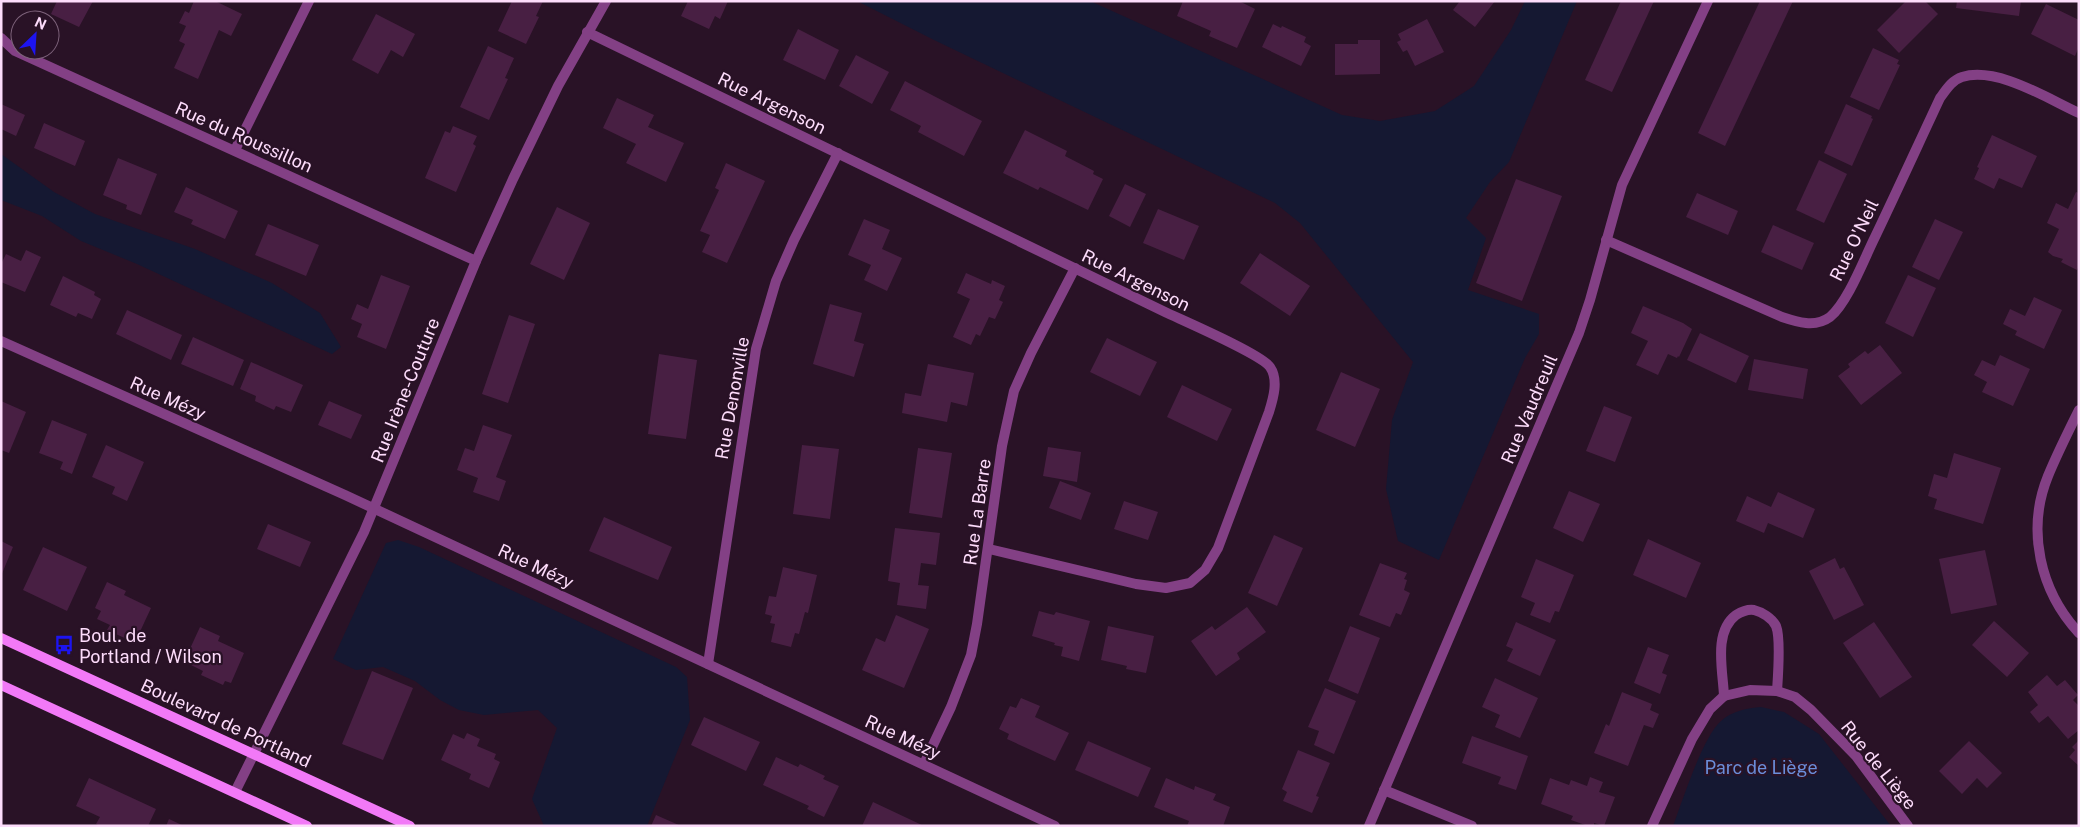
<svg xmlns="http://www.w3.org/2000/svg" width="2080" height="827" viewBox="0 0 2080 827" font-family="'Public Sans',sans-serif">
<rect width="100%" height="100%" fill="#291226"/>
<g fill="#151832">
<polygon points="857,1 1090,1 1342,115 1380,121 1435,111 1474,86 1511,30 1525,1 1577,1 1509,162 1490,182 1466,218 1486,238 1468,290 1539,314 1539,334 1525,358 1439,560 1398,541 1386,489 1392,420 1413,362 1300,223 1275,203 934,40"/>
<polygon points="1,154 54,192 95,214 195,249 272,283 320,313 341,347 332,354 137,264 81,241 42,216 1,200"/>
<polygon points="398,540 419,547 676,667 687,677 690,720 647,826 544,826 532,799 557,728 538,710 484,715 459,710 440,700 415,681 383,667 356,670 333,659 386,543"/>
<path d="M1761,707l23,5 35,22 72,92h-218c10,-26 29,-88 48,-105 11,-10 26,-13 40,-14z"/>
</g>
<g fill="#481f43">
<polygon points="57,1 93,1 79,27 51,14"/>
<polygon points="194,1 215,1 242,14 231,36 219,30 198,79 174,68 185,44 179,41 186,26 179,23 185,11 189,13"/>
<polygon points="512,1 543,1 536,16 539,17 526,44 498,31"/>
<polygon points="688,1 728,1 720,19 715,16 709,29 681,16"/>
<polygon points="1183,1 1239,1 1255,9 1237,48 1209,36 1211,31 1177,16"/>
<polygon points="1460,1 1495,1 1475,27 1453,10"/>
<polygon points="1621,1 1654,1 1612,92 1585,80"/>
<polygon points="1760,1 1793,1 1725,146 1698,133"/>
<polygon points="1906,1 1925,1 1938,14 1899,53 1877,30"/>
<polygon points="1957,1 2021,1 2019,16 1956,8"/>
<polygon points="2046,4 2079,20 2079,47 2075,56 2031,34"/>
<polygon points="376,14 415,34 403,57 391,50 378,74 352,60"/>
<polygon points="1427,19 1444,52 1415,66 1407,50 1403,52 1397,42 1401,40 1398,34"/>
<polygon points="1273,24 1281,28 1282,26 1306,37 1304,42 1311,46 1301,66 1262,47"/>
<polygon points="798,29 839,50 825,80 783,60"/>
<polygon points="1358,40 1380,40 1380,74 1335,75 1335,44 1358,44"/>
<polygon points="488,46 514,58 505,78 508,79 489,120 460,107"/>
<polygon points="1873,48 1899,60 1897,64 1900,65 1879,110 1850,97"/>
<polygon points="856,55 889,72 872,104 839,86"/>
<polygon points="905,81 982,121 964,156 918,132 921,126 890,110"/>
<polygon points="617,98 654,115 648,127 684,143 666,182 626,163 636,144 603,128"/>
<polygon points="1,104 25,115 16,136 1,129"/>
<polygon points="1846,104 1872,116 1871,118 1873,119 1852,166 1824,153"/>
<polygon points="44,123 85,141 75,166 34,148"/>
<polygon points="453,126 477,136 473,144 476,146 456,192 425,178 445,131 450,133"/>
<polygon points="1025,130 1067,151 1065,156 1094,171 1093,174 1103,179 1088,210 1040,187 1038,190 1003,173"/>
<polygon points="1992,135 2037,156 2022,188 1999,178 1994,189 1974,179 1979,168 1977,167"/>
<polygon points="118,158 157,174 141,215 126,209 127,205 103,195"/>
<polygon points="1819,160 1847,174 1824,223 1796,210"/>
<polygon points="726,163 765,181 727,263 702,252 710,235 700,231 719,190 715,188"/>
<polygon points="1516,179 1562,196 1522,301 1476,283"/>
<polygon points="1125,184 1146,194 1130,227 1109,216"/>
<polygon points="186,187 238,211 225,239 191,224 193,220 174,212"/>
<polygon points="2076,192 2079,193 2079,266 2077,270 2061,262 2063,259 2053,256 2048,252 2059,229 2047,223 2056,203 2068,209"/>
<polygon points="1697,193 1738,211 1728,235 1686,217"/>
<polygon points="557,207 590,223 564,280 530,264"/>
<polygon points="1158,209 1199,226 1184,260 1143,243"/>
<polygon points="864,219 890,230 882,249 902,258 887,291 864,280 871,265 848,255"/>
<polygon points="1935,219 1963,232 1939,280 1912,267"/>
<polygon points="268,224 319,245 306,276 255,255"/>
<polygon points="1773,225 1814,243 1802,270 1761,252"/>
<polygon points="26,250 41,257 25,292 1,282 1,264 6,254 21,261"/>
<polygon points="1260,253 1310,286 1290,316 1240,283"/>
<polygon points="966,273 991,284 992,280 1005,286 999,300 1003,302 995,319 989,317 980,336 976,334 971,345 953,337 970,299 957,293"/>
<polygon points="381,275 410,286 386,349 357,337 362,324 351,319 357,304 368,309"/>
<polygon points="1908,275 1936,288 1913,337 1885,323"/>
<polygon points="63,276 95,292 94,295 101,299 92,319 78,313 76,317 50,305"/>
<polygon points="2034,297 2062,310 2044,349 2015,335 2017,331 2003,324 2010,309 2025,316"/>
<polygon points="830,304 862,313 854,341 864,344 854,377 813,364"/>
<polygon points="1643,306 1683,323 1692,329 1679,357 1678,356 1677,358 1668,354 1658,375 1636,365 1648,341 1631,333"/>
<polygon points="127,310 182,335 171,360 116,334"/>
<polygon points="509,315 535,324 508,403 482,394"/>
<polygon points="1700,333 1749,356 1736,383 1687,360"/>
<polygon points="193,337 244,360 233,386 181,364"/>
<polygon points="1107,338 1157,362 1140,396 1090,372"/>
<polygon points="1880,345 1902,373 1861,405 1838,376 1850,367 1848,364 1865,351 1868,354"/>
<polygon points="659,354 697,360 686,439 648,434"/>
<polygon points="2000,355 2030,369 2013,406 1982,392 1987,382 1974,375 1982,360 1995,366"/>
<polygon points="1754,359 1808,369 1803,399 1748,390"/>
<polygon points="251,362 303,385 291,412 276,406 274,410 255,401 256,396 240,389"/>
<polygon points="928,364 974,373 967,406 951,402 947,422 902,413 905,393 921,396"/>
<polygon points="1341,372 1380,389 1355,447 1316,430"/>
<polygon points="1182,385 1232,409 1217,441 1167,417"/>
<polygon points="1,401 26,412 9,453 1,450"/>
<polygon points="329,401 362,415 351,439 318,425"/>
<polygon points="1604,406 1632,417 1615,462 1586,451"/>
<polygon points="52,420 87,434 72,474 60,469 63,462 39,453"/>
<polygon points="483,425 512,435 496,477 506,481 499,501 473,492 478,478 457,470 465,448 474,451"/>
<polygon points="106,445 144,462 127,501 112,494 115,487 92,477"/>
<polygon points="802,445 839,449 830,519 793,514"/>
<polygon points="1048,447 1081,452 1077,482 1043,476"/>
<polygon points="918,448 952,453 942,518 909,513"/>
<polygon points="1954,453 2001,468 1983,524 1934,509 1937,499 1928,496 1934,474 1947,478"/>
<polygon points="1060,481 1091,493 1081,520 1049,508"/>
<polygon points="1569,491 1600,504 1583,542 1553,528"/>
<polygon points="1778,492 1815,509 1803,538 1768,523 1764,533 1736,521 1747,496 1771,507"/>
<polygon points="1124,501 1158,512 1148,540 1114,529"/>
<polygon points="604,517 672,547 658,580 589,551"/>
<polygon points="268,524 311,542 300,567 257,549"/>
<polygon points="895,528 940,533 936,565 921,563 918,585 929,586 926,609 897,605 900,583 888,581"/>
<polygon points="1274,535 1303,548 1277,606 1248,593"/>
<polygon points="1648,539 1701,563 1686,598 1633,575"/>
<polygon points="1,541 13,547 1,576"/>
<polygon points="43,547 87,567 67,611 23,590"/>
<polygon points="1985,550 1997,605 1951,614 1939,559"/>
<polygon points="1835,558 1840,569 1844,567 1864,605 1834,620 1809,571"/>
<polygon points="1536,559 1574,575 1559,612 1555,611 1550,623 1530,615 1535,603 1521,597"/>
<polygon points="1380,563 1407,573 1404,579 1407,580 1404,590 1410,593 1401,615 1396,613 1390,627 1359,615"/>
<polygon points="783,567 817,575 808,613 805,612 799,634 795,633 791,647 771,642 775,624 770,623 772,616 765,614 769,596 776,597"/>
<polygon points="107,582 126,591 124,595 151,608 137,638 131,635 129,640 107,630 110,625 97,619 101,611 95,608"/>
<polygon points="1247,607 1266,632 1237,653 1240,659 1216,676 1191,641 1212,626 1215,630"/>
<polygon points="1039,611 1054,615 1056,612 1090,621 1079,661 1061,656 1063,647 1054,645 1055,643 1032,636"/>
<polygon points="896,615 929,629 904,688 862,670 876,638 885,642"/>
<polygon points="1994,621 2029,653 2007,677 1972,645"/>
<polygon points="1516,622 1556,640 1540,676 1507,661 1513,649 1506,646"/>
<polygon points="1874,622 1912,677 1880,698 1843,643"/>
<polygon points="1108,626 1154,636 1146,673 1126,669 1127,666 1101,660"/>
<polygon points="1350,626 1380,638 1358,694 1328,681"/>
<polygon points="200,627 220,636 218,641 244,653 231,683 225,681 223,685 201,675 203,671 191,665 195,656 188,653"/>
<polygon points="1648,647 1669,655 1662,673 1667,675 1660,694 1634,683"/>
<polygon points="372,671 413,688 383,760 342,744"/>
<polygon points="2047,675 2057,686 2065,680 2078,695 2073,700 2079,706 2079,730 2068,739 2048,716 2039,723 2030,712 2038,705 2028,692"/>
<polygon points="1495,678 1538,698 1520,738 1495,727 1500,715 1482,707"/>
<polygon points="1325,688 1356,701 1334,754 1314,745 1319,731 1308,727"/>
<polygon points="1622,692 1652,704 1650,710 1659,714 1653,728 1644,725 1628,766 1594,753 1606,724 1609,726"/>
<polygon points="1021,698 1040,706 1035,717 1069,733 1055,761 1007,739 1009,734 999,729 1010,706 1016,708"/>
<polygon points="704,717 760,742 746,771 691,745"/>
<polygon points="467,733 480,739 477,746 496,754 494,759 500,762 489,788 469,779 471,774 441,760 453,734 464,739"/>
<polygon points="1472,736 1528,756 1516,790 1498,784 1501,777 1462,763"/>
<polygon points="2079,740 2079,766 2069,757 2075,750 2072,747"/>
<polygon points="1088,741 1151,768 1138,797 1075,770"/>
<polygon points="1969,741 2002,773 1987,788 1977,778 1962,794 1939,771"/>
<polygon points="1298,750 1330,763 1316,796 1319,797 1312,813 1283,801 1287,792 1282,789"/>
<polygon points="776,757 798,767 800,764 825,776 823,779 839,786 824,817 807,809 809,806 763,785"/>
<polygon points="1590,777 1603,782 1599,792 1615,797 1604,826 1594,823 1594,826 1588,826 1571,820 1573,816 1541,804 1550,778 1569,785 1571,780 1587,786"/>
<polygon points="89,778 156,809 148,826 100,826 96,824 100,817 76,806"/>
<polygon points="1166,778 1194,790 1195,786 1216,794 1213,800 1230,807 1223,826 1187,826 1189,821 1154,807"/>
<polygon points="873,802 924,826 862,826"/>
<polygon points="656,815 681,826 651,826"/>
<polygon points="169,819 184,826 166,826"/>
</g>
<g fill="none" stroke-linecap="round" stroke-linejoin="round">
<g stroke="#834085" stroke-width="10">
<path d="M587,32l578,280c19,9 96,42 105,55 9,13 3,32 -1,45l-51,136 -13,22 -15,13 -24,5 -30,-4 -147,-35"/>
<polyline points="1,38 15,51 476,261"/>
<polyline points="235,150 309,1"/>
<path d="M1606,240l176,77c15,5 33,11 48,0 18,-15 34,-58 45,-80 22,-46 43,-92 65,-139 6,-8 12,-18 22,-21 35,-11 86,22 117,36"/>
<polyline points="1,341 345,495 1055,826"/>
<path d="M2079,410c-11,22 -22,44 -31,66 -22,54 -8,115 31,157"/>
<polyline points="708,664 756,349 776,281 794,240 838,153"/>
<path d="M1724,696c-1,-25 -11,-64 12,-81 5,-3 12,-6 18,-5 8,2 18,8 22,16 5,12 2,50 1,65"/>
<polyline points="924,764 951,707 971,655 977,624 1002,446 1014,391 1031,353 1075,268"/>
<polyline points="1384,790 1472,826"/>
<polyline points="235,792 364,532 476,261 513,179 558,86 606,1"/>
<polyline points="1369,826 1579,333 1590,300 1622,185 1708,1"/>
<polyline points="1652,826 1692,739 1710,709 1724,696 1750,690 1777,691 1795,697 1811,710 1856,756 1908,826"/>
</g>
<g stroke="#f279f7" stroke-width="10">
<polyline points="1,638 410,826"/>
<polyline points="1,685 307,826"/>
</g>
</g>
<defs>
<symbol id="bus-bare" viewBox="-9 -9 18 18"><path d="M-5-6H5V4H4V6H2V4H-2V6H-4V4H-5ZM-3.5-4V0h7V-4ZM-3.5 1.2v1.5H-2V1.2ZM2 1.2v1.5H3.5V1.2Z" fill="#1d14f0" stroke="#291226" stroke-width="2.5" paint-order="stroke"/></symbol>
</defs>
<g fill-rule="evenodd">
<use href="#bus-bare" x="50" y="631" width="28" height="28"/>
</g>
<g text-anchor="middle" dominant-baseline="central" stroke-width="4.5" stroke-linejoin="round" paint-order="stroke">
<g font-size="18" fill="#fddcfb" stroke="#291226">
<text transform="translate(772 103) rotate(26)">Rue Argenson</text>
<text transform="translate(244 137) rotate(24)">Rue du Roussillon</text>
<text transform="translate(1854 240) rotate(-64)">Rue O'Neil</text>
<text transform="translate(1136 280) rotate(26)">Rue Argenson</text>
<text transform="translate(405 390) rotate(-68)">Rue Irène-Couture</text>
<text transform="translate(168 398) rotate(24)">Rue Mézy</text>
<text transform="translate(732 398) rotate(-80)">Rue Denonville</text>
<text transform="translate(1529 409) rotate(-67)">Rue Vaudreuil</text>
<text transform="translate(977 512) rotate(-82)">Rue La Barre</text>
<text transform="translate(536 566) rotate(25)">Rue Mézy</text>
<text transform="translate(226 723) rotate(25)">Boulevard de Portland</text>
<text transform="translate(903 737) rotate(25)">Rue Mézy</text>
<text transform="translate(1879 765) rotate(51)">Rue de Liège</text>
</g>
<g font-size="18" fill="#fddcfb" stroke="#291226" text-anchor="start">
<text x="79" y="635">Boul. de<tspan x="79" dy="21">Portland / Wilson</tspan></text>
</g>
<g font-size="18" fill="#6b8eda" stroke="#291226">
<text x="1761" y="767">Parc de Liège</text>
</g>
</g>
<rect width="2080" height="827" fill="none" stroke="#fddcfb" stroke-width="5"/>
<g transform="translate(35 35) rotate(25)"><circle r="24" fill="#291226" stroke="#7e637b"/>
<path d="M0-4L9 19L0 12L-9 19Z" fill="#1d14f0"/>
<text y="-8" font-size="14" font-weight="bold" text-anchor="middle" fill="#fddcfb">N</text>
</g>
</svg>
